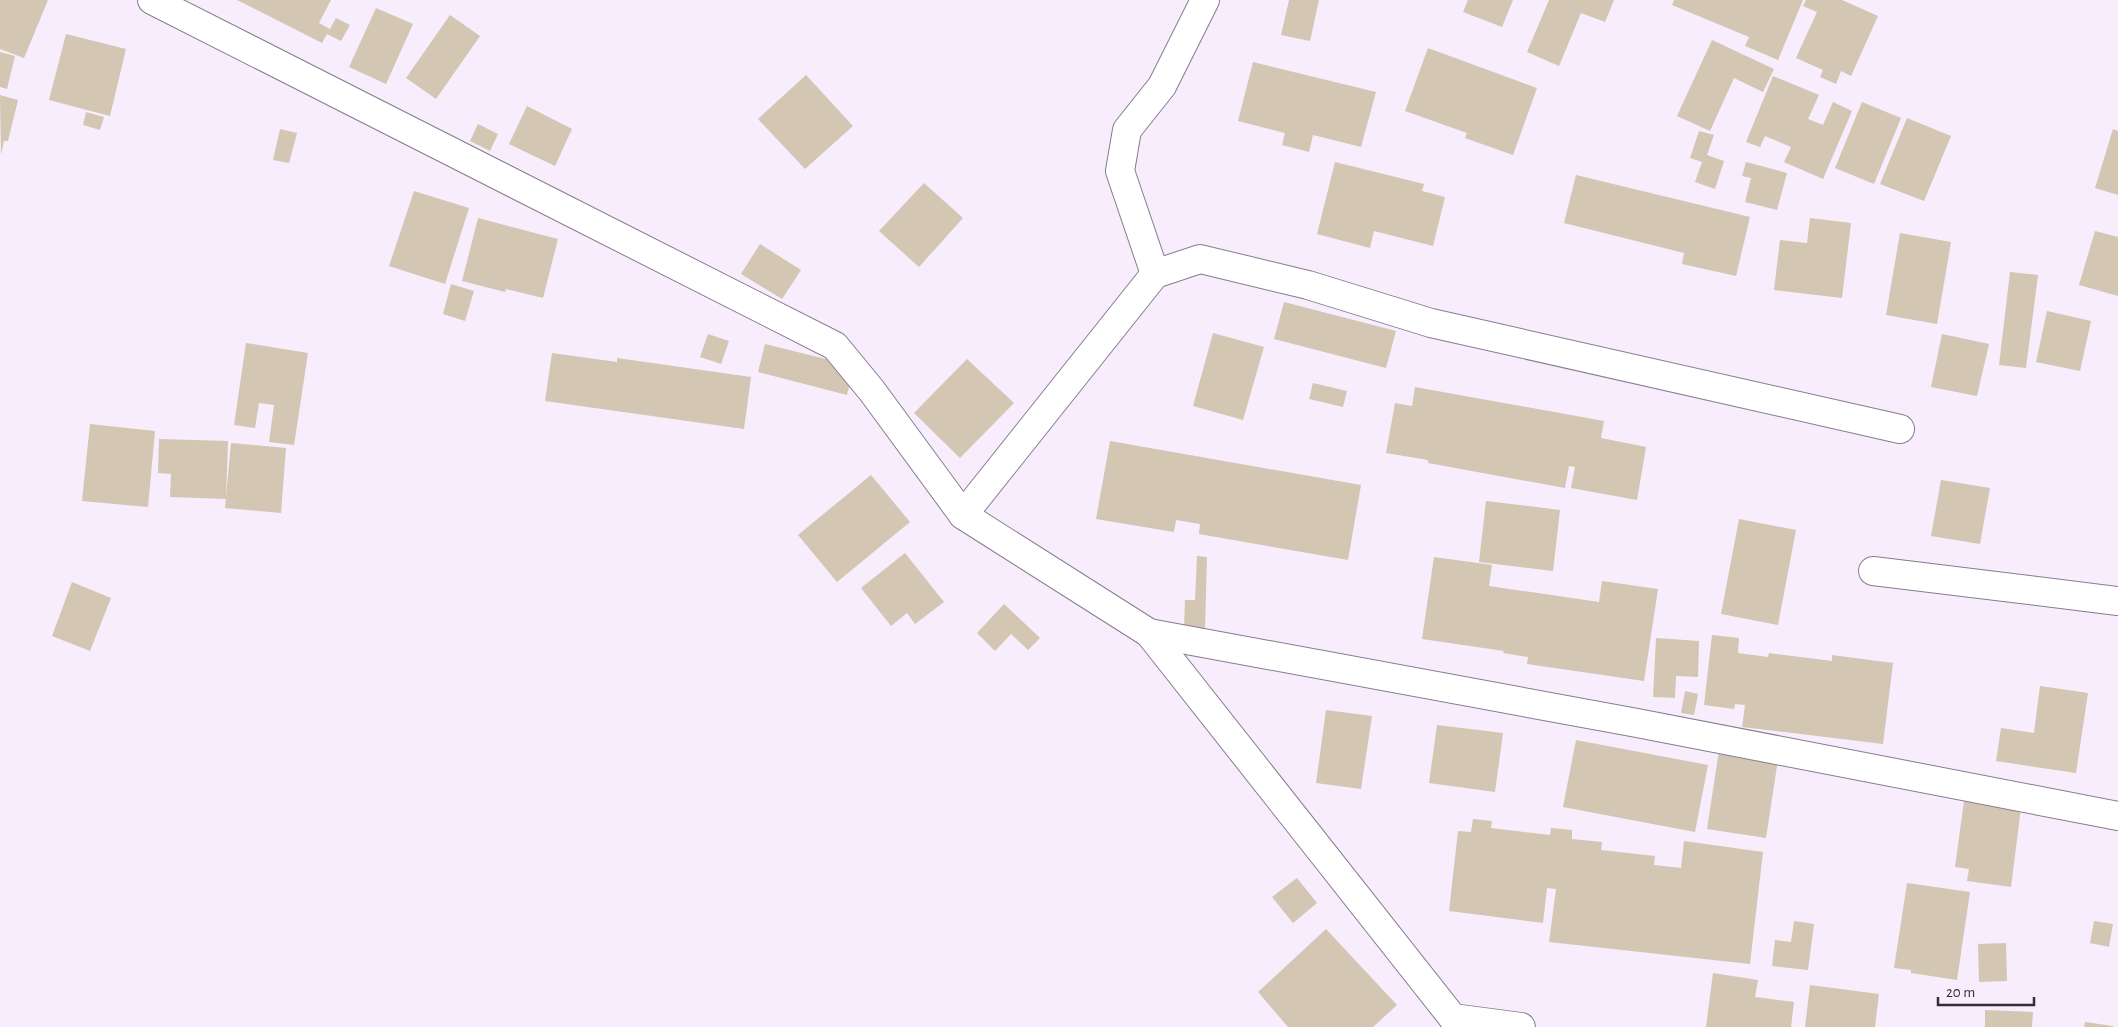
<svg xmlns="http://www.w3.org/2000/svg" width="2118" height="1027" viewBox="0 0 2118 1027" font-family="'Alegreya Sans',sans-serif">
<rect width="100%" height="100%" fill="#f7edfd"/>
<g fill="#d3c6b3">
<polygon points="0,0 48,0 24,58 0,49"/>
<polygon points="237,0 331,0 319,23 330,29 336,18 350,25 341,41 327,34 322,43"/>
<polygon points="1289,0 1319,0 1310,41 1281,35"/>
<polygon points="1468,0 1513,0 1502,27 1463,12"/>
<polygon points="1549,0 1614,0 1605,22 1581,13 1559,66 1527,52"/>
<polygon points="1674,0 1803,0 1778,60 1745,46 1749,37 1672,5"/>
<polygon points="1806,0 1842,0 1878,16 1851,76 1841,71 1836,84 1820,77 1823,70 1796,58 1817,12 1803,6"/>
<polygon points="376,8 413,24 386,84 349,67"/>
<polygon points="450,15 480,36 436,99 406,78"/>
<polygon points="66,34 126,49 110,116 49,100"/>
<polygon points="1712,40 1774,69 1763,92 1734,78 1710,131 1677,116"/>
<polygon points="1428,48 1537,88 1513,155 1465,138 1467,133 1405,111"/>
<polygon points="0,52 15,56 7,89 0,87"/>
<polygon points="1253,62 1376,92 1361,147 1313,135 1309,152 1282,145 1285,133 1238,121"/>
<polygon points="806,75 853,126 805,169 758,119"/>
<polygon points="1773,76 1819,95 1808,119 1823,125 1833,102 1852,111 1823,179 1784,162 1791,147 1765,136 1760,147 1746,142"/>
<polygon points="0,95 18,100 8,141 4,141 1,155"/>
<polygon points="1862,102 1901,118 1874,184 1835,168"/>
<polygon points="527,106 572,129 555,166 509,144"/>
<polygon points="86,112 104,117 100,130 83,125"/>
<polygon points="1907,118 1951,136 1924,201 1880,184"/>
<polygon points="478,124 498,134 490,151 470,141"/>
<polygon points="280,129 297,133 289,163 273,160"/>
<polygon points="2113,129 2118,131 2118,195 2095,188"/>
<polygon points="1699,131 1714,135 1707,155 1724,161 1715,189 1695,182 1702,162 1690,158"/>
<polygon points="1335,162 1424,184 1422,191 1445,197 1433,246 1374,231 1370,248 1317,234"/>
<polygon points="1746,162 1787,173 1777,210 1745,202 1751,178 1742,176"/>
<polygon points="1576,175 1750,217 1736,276 1682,264 1684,253 1564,223"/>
<polygon points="924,183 963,218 919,267 879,231"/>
<polygon points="414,191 469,208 445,284 389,266"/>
<polygon points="478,218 558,239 543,298 506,289 505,292 462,281"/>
<polygon points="1810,218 1851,223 1842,298 1774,290 1780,240 1807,243"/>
<polygon points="2095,231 2118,237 2118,296 2079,285"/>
<polygon points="1900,233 1951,242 1937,324 1886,315"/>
<polygon points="760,244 801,270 782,299 741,274"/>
<polygon points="2010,272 2038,275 2026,368 1999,365"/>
<polygon points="451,284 474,291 465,321 443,314"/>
<polygon points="1284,302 1396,331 1386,368 1274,339"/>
<polygon points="2047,311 2091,321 2080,371 2036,362"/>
<polygon points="1213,333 1264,347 1243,420 1193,406"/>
<polygon points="708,334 729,341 721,364 700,357"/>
<polygon points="1942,334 1989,344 1977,396 1931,387"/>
<polygon points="246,343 308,353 294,445 269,442 274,405 259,403 255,428 234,425"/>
<polygon points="765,344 854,366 847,395 758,372"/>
<polygon points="552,353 617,362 617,358 751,377 744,429 545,401"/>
<polygon points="967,359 1014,403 960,458 914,413"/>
<polygon points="1313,383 1347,391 1343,407 1309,399"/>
<polygon points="1415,387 1604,421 1601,438 1646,447 1637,500 1571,488 1575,467 1569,466 1565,488 1428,463 1428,460 1386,453 1395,403 1412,406"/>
<polygon points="90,424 155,431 148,507 82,501"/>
<polygon points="159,439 228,441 226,499 170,497 171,474 158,473"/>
<polygon points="1110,441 1361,485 1348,560 1199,534 1200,524 1176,520 1174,532 1096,519"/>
<polygon points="231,443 286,448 281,513 225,508"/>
<polygon points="871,475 910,522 837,582 798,535"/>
<polygon points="1941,480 1990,488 1980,544 1931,536"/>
<polygon points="1486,501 1560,510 1553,571 1479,562"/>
<polygon points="1739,519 1796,530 1778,625 1721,614"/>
<polygon points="905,553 944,602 915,624 907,613 891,626 861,588"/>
<polygon points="1197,556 1207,557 1205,629 1184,629 1185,600 1195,600"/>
<polygon points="1434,557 1492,565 1489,586 1599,602 1602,581 1658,589 1644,681 1527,664 1528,657 1503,653 1504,651 1422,639"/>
<polygon points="72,582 111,598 90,651 52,636"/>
<polygon points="1004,604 1040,638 1028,650 1011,634 995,651 977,633"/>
<polygon points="1712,635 1739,638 1738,653 1768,657 1769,653 1832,661 1832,655 1893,663 1883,744 1742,727 1745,705 1735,704 1734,709 1704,705"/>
<polygon points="1656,638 1699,641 1698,677 1676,676 1675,698 1653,697"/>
<polygon points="2040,686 2088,693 2076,773 1996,761 2001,728 2034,733"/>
<polygon points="1685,691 1698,694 1694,715 1681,713"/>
<polygon points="1326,710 1372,716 1361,789 1316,783"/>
<polygon points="1437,725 1503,733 1495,792 1429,783"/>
<polygon points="1576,740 1708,765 1695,832 1563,807"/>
<polygon points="1720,744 1779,753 1766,838 1707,829"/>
<polygon points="1964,801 2021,808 2011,887 1967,881 1969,869 1955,867"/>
<polygon points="1473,819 1492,821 1491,828 1550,835 1551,828 1572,830 1572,839 1602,842 1601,850 1655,856 1654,865 1681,868 1684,841 1763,852 1750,964 1549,942 1556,889 1547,888 1543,923 1449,911 1458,831 1471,832"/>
<polygon points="1297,878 1317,903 1293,923 1272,897"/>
<polygon points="1907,883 1970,892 1957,980 1911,973 1911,970 1894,968"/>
<polygon points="1794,921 1814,924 1808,970 1772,966 1775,940 1791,942"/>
<polygon points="2094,921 2113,924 2109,947 2090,943"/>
<polygon points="1326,929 1397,1005 1373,1027 1288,1027 1258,992"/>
<polygon points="2006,943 2007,981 1979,982 1978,944"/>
<polygon points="1713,973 1758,980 1755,997 1794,1002 1791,1027 1706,1027"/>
<polygon points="1810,985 1879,994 1875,1027 1805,1027"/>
<polygon points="1985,1010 2033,1012 2032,1027 1985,1027"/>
<polygon points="2085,1022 2113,1026 2113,1027 2084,1027"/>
</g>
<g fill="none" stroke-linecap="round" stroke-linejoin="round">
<defs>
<g id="minor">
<polyline points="152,0 835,346 872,391 963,515 1149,633 1637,723 2118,816"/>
<polyline points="1155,274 1120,171 1127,130 1162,86 1205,0"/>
<polyline points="963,515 1155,274 1200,259 1308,285 1431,323 1900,429"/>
<polyline points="1873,571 2118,601"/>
<polyline points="1149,633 1460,1027"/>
<polyline points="1453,1018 1521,1027"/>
</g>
</defs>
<use href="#minor" stroke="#877c8e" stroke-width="30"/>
<use href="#minor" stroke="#fff" stroke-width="28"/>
</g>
<path d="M1938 997v8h96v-8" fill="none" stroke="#342f36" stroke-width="2.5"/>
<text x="1946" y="997" font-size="15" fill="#342f36" stroke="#f7edfd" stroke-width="4" paint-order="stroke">20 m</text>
</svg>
